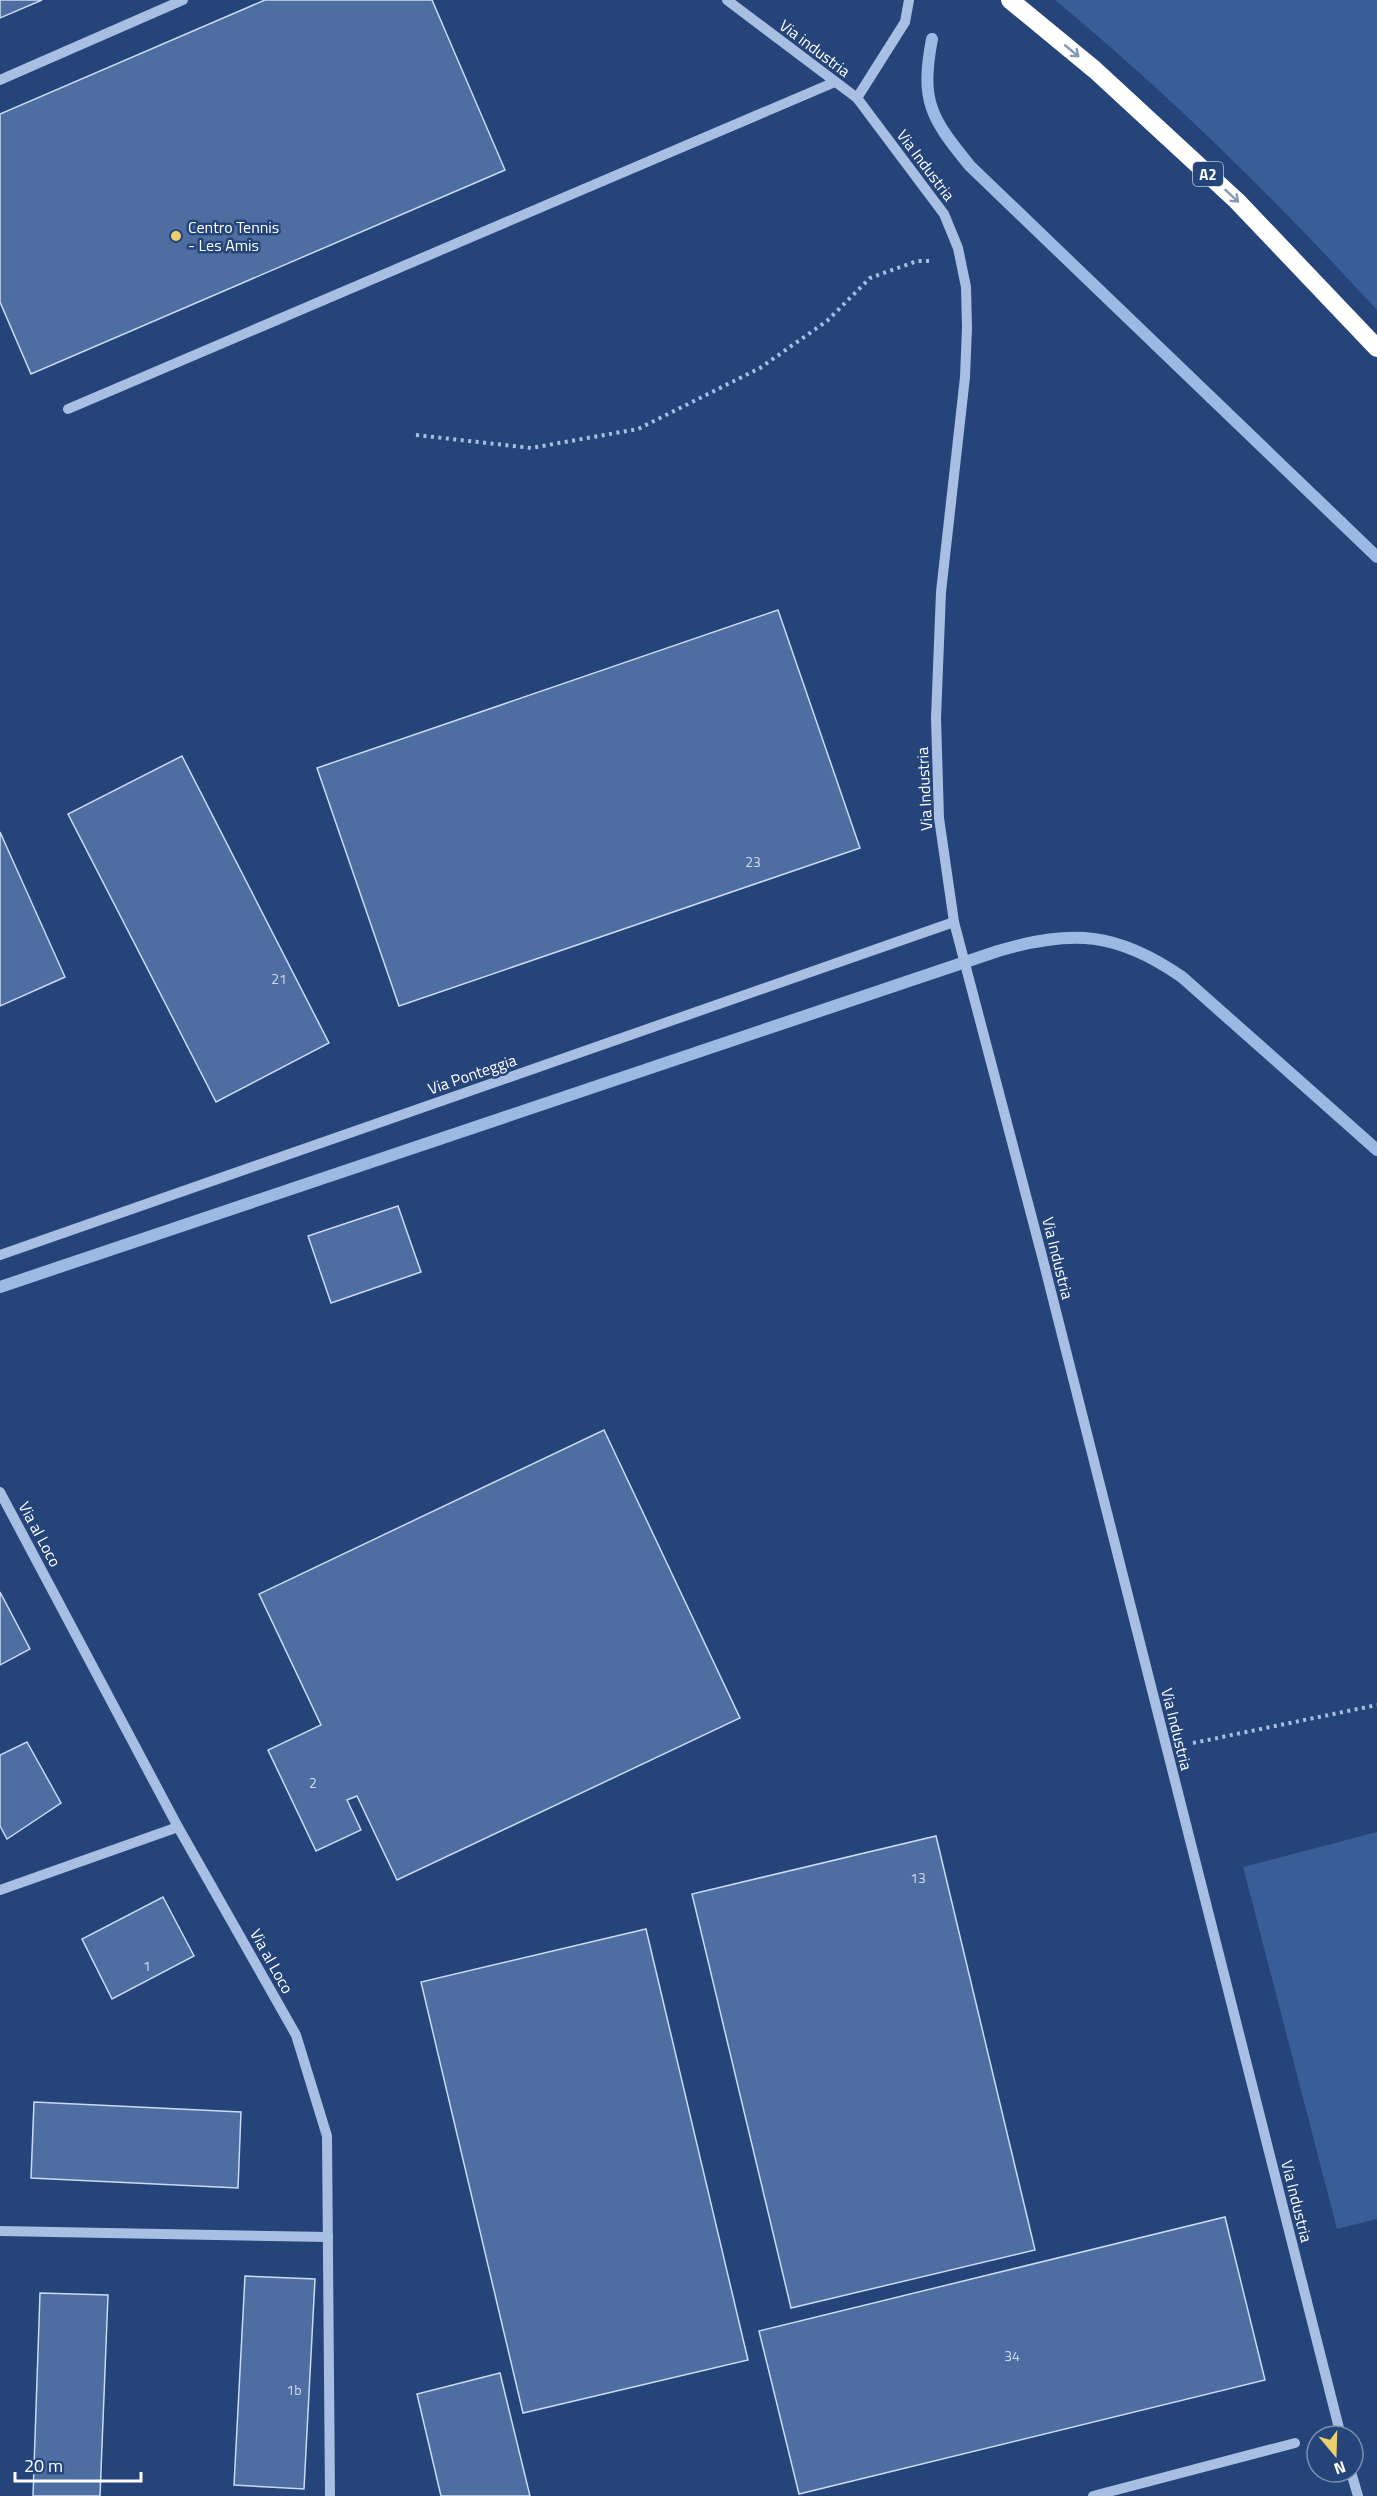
<svg xmlns="http://www.w3.org/2000/svg" width="1377" height="2496" viewBox="0 0 1377 2496" font-family="'Titillium Web',sans-serif">
<rect width="100%" height="100%" fill="#254479"/>
<g fill="#395d96">
<path d="M1055,0h322v310c-101,-110 -207,-215 -322,-310z"/>
<polygon points="1377,1832 1377,2219 1337,2229 1243,1867"/>
</g>
<g fill="none" stroke-linecap="round" stroke-linejoin="round">
<g stroke="#9cb9e4" stroke-width="12">
<path d="M932,39c-12,63 -1,79 38,127l407,391"/>
<path d="M0,1287l998,-336c75,-22 119,-19 184,26l195,173"/>
</g>
</g>
<g fill="#4e6ea2" stroke="#cadaf3" stroke-width="1.5">
<polygon points="0,0 42,0 0,18"/>
<polygon points="265,0 432,0 505,170 31,374 0,302 0,114"/>
<polygon points="778,610 860,848 399,1006 317,768"/>
<polygon points="182,756 329,1043 216,1102 68,814"/>
<polygon points="0,832 65,977 0,1006"/>
<polygon points="398,1206 421,1272 331,1303 308,1236"/>
<polygon points="604,1430 740,1718 397,1880 357,1796 347,1800 361,1830 316,1851 268,1750 321,1725 259,1594"/>
<polygon points="0,1592 30,1649 0,1665"/>
<polygon points="27,1742 61,1803 7,1839 0,1826 0,1755"/>
<polygon points="936,1836 1035,2250 791,2308 692,1894"/>
<polygon points="163,1897 194,1956 112,1999 82,1939"/>
<polygon points="646,1929 748,2360 523,2413 421,1982"/>
<polygon points="34,2102 241,2112 238,2188 31,2178"/>
<polygon points="1225,2217 1265,2380 799,2494 759,2331"/>
<polygon points="245,2276 315,2279 304,2489 234,2485"/>
<polygon points="40,2293 108,2295 100,2496 33,2496"/>
<polygon points="500,2373 530,2496 441,2496 417,2394"/>
</g>
<g fill="none" stroke-linecap="round" stroke-linejoin="round">
<g stroke="#a8bfe3" stroke-width="4" stroke-dasharray="3 4.5" stroke-linecap="butt">
<polyline points="416,435 531,448 638,429 760,368 827,321 870,278 917,261 933,261"/>
<polyline points="1193,1743 1377,1705"/>
</g>
<g stroke="#a8bfe3" stroke-width="10">
<polyline points="727,0 857,98 944,214 958,248 966,287 967,328 965,377 941,592 936,718 939,818 954,922 1042,1256 1341,2436"/>
<polyline points="0,80 183,0"/>
<polyline points="857,98 905,22 909,0"/>
<polyline points="68,409 835,82"/>
<polyline points="0,1255 954,922"/>
<polyline points="0,1492 178,1827 296,2035 327,2136 330,2496"/>
<polyline points="0,1890 178,1827"/>
<polyline points="0,2231 328,2237"/>
<polyline points="1351,2472 1358,2496"/>
<polyline points="1093,2496 1295,2443"/>
</g>
<polyline stroke="#fff" stroke-width="18" points="1010,0 1095,70 1237,201 1377,348"/>
</g>
<defs><path id="oneway-shaft" d="M-6 0H5M1.5-3L5.5 0L1.5 3" fill="none" stroke-width="1.6" stroke-linecap="round" stroke-linejoin="round" transform="scale(1.5)"/></defs>
<g stroke="#8798b5">
<use href="#oneway-shaft" transform="translate(1072 51) rotate(40)"/>
<use href="#oneway-shaft" transform="translate(1232 196) rotate(43)"/>
</g>
<circle fill="#ecd06d" stroke="#254479" stroke-width="2" cx="176" cy="236" r="6"/>
<g text-anchor="middle" dominant-baseline="central" stroke-width="5" stroke-linejoin="round" paint-order="stroke">
<g font-size="14" fill="#d3dbe8">
<text x="753" y="861">23</text>
<text x="279" y="978">21</text>
<text x="313" y="1782">2</text>
<text x="918" y="1877">13</text>
<text x="147" y="1965">1</text>
<text x="1012" y="2355">34</text>
<text x="294" y="2389">1b</text>
</g>
<rect fill="#254479" stroke="#bec7d7" stroke-width="1.5" x="1193" y="162" width="30" height="24" rx="4.5"/>
<g font-size="15" font-weight="bold" fill="#fff">
<text x="1208" y="174">A2</text>
</g>
<g font-size="16" fill="#fff" stroke="#254479">
<text transform="translate(815 48) rotate(37)">Via industria</text>
<text transform="translate(926 165) rotate(53)">Via Industria</text>
<text transform="translate(924 789) rotate(-93)">Via Industria</text>
<text transform="translate(472 1074) rotate(-19)">Via Ponteggia</text>
<text transform="translate(1058 1258) rotate(76)">Via Industria</text>
<text transform="translate(40 1534) rotate(62)">Via al Loco</text>
<text transform="translate(1177 1729) rotate(76)">Via Industria</text>
<text transform="translate(272 1961) rotate(61)">Via al Loco</text>
<text transform="translate(1297 2201) rotate(76)">Via Industria</text>
</g>
<g font-size="16" fill="#fff" stroke="#254479" text-anchor="start">
<text x="188" y="227">Centro Tennis<tspan x="188" dy="18">- Les Amis</tspan></text>
</g>
</g>
<g transform="translate(1335 2454) rotate(161)"><circle r="28" fill="#254479" stroke="#7c8faf" stroke-width="1.5"/>
<path d="M0-4.5L10 22L0 15L-10 22Z" fill="#ecd06d"/>
<text y="-9" font-size="16" font-weight="bold" text-anchor="middle" fill="#ffffff">N</text>
</g>
<path d="M15 2472v9h126v-9" fill="none" stroke="#ffffff" stroke-width="3"/>
<text x="24" y="2472" font-size="18" fill="#ffffff" stroke="#254479" stroke-width="4.5" paint-order="stroke">20 m</text>
</svg>
